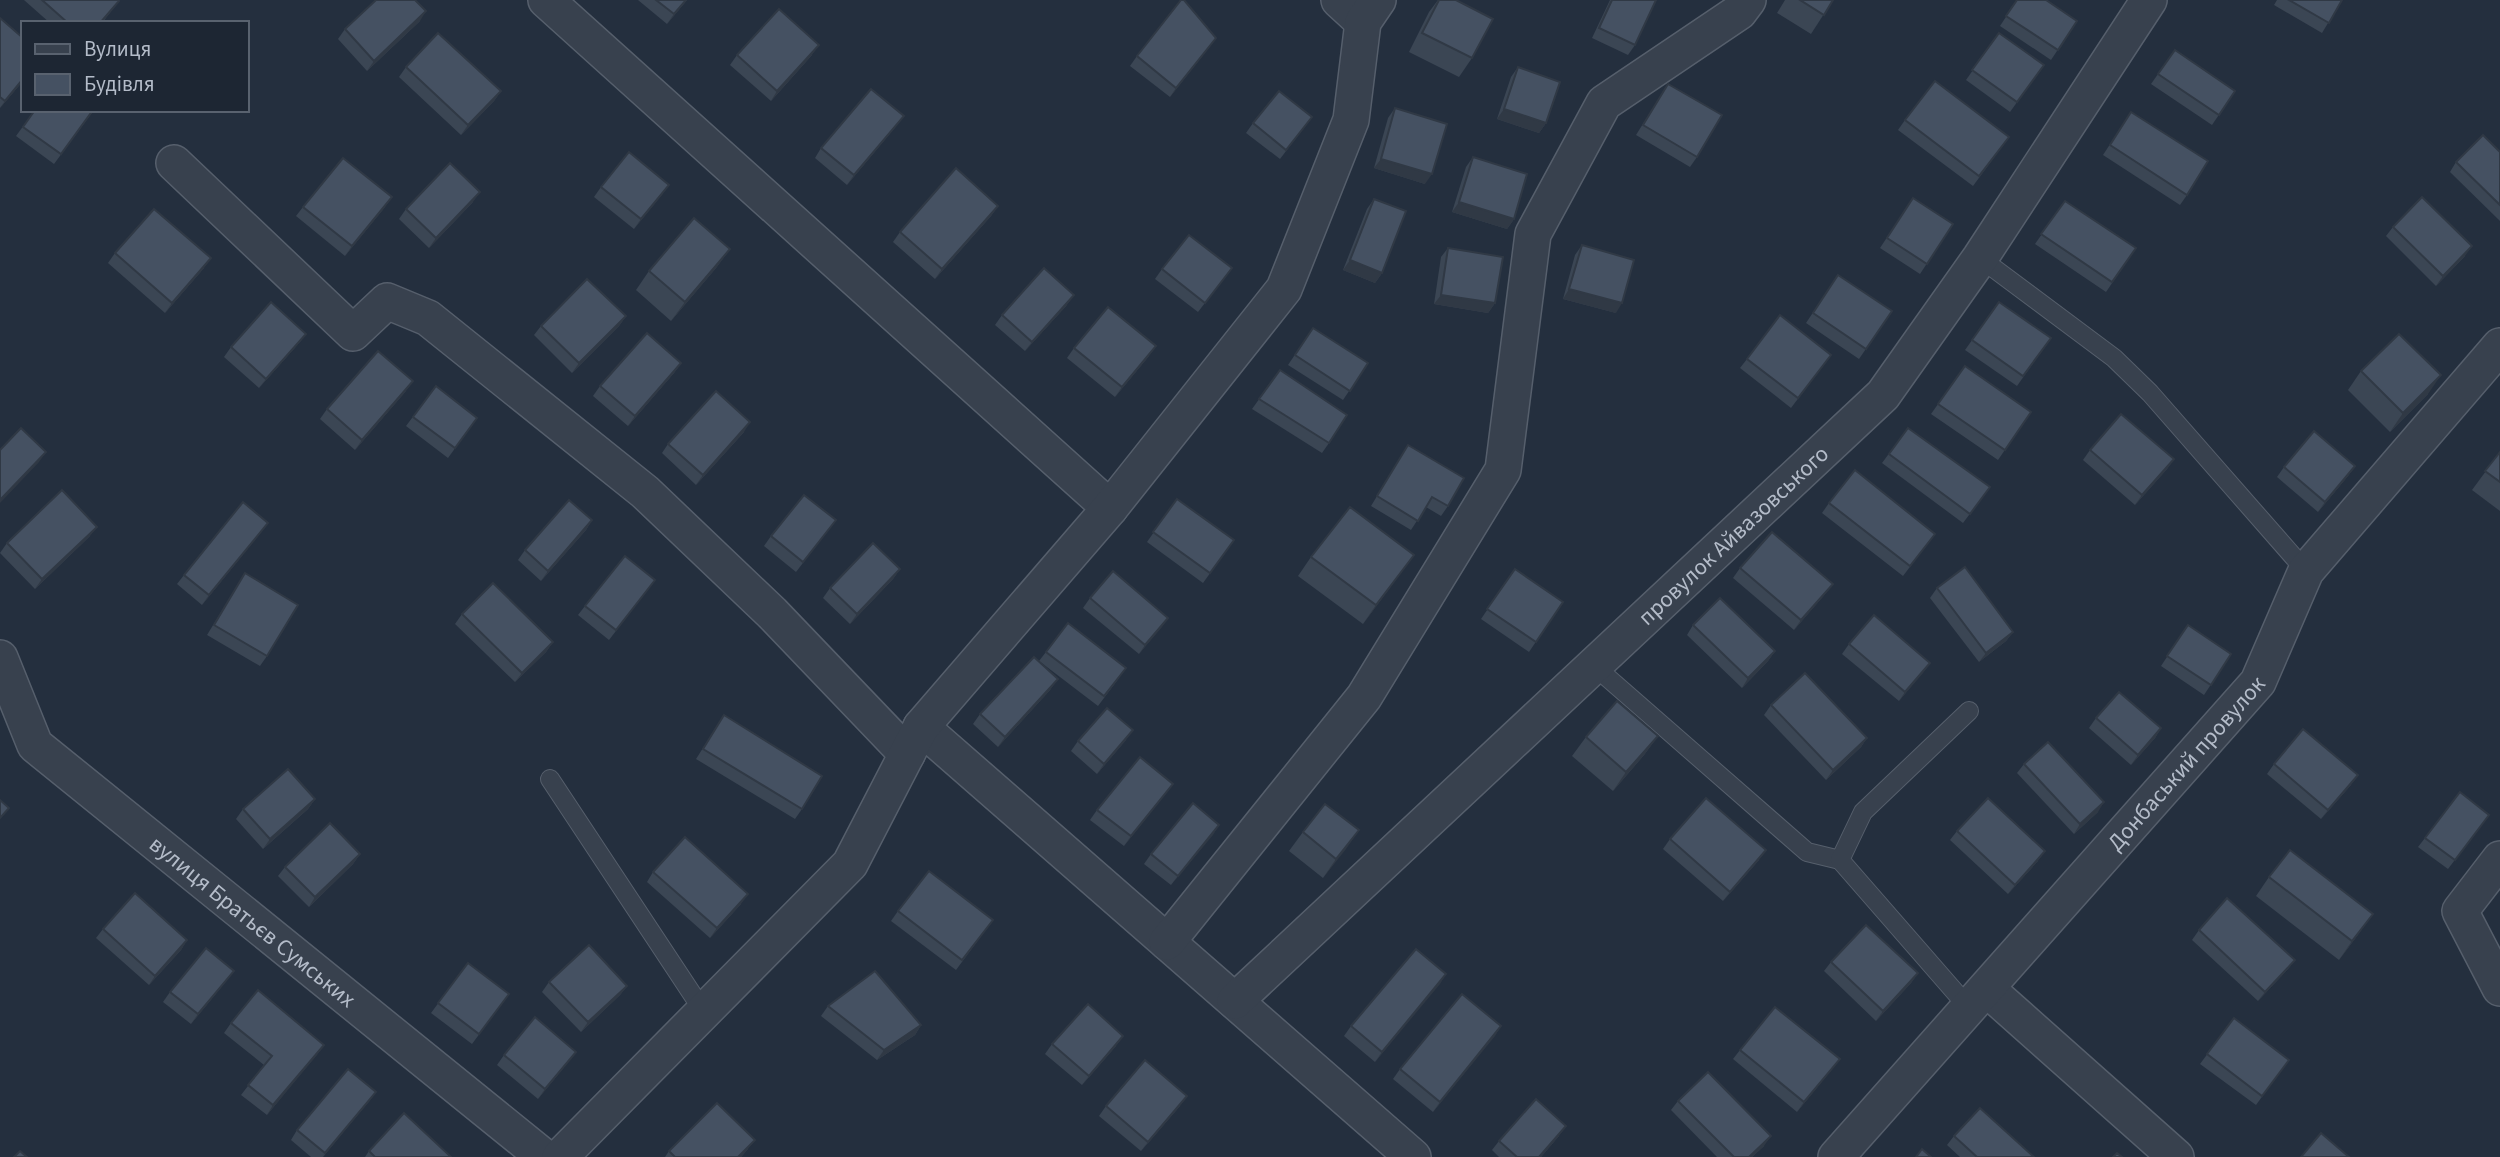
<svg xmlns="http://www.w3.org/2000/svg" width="2500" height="1157" viewBox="0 0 2500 1157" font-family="'Source Sans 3',sans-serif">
<rect width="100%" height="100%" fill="#242f3e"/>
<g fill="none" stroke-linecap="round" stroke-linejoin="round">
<defs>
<g id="lane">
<polyline points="1980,258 2114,358 2150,393 2306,571"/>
<polyline points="1592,664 1807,852 1840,860"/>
<polyline points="550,779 704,1012"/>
<polyline points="1969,1008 1840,860 1863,812 1969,711"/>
</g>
<g id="street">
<polyline points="546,0 1110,508"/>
<polyline points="1339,0 1363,22"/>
<polyline points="174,163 353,333 387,301 428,318 645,492 772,613 907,754"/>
<path id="s1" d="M0,658l35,87 509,412"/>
<polyline points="921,727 1413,1157"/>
<polyline points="2500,859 2460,911 2500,988"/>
<polyline points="1167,942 1364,697 1503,470 1533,234 1604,103 1739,12 1748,0"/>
<polyline points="1987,989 2176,1157"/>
<path id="s2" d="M1235,1001l648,-606 97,-137 169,-258"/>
<polyline points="560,1157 850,864 921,727 1110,508 1284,289 1351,120 1363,22 1378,0"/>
<path id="s3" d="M1836,1157l422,-475 48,-111 194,-225"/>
</g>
</defs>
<use href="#lane" stroke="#565f6c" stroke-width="20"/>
<use href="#street" stroke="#565f6c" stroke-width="38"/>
<use href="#lane" stroke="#38414e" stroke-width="18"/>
<use href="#street" stroke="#38414e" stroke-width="35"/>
</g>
<g fill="#3b4654">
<polygon points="24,0 118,0 119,1 102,23 50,23"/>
<polygon points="638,0 687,0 667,24"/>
<polygon points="1438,0 1456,0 1472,58 1459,77 1409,52 1429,12"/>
<polygon points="1610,0 1656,0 1635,45 1628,55 1592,38"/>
<polygon points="1785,0 1833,0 1811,34 1777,13"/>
<polygon points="2017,0 2077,21 2051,60 2000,26"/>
<polygon points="2277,0 2342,0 2322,33 2274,5"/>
<polygon points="0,18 23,38 23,81 0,108"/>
<polygon points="420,21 367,71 338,39 345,29"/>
<polygon points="1999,33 2044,65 2010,112 1966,80"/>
<polygon points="1216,38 1170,97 1130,66 1137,56"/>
<polygon points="2175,50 2235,91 2212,125 2151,84"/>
<polygon points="737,55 812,55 771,101 730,65"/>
<polygon points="406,67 501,91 494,101 461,135 399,77"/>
<polygon points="1518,67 1546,123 1539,133 1497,119 1511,77"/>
<polygon points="1668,84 1697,157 1690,167 1636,135"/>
<polygon points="1395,108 1425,184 1374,168 1388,118"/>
<polygon points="35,110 94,110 54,164 16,136"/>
<polygon points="2131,112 2187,195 2180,205 2103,155"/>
<polygon points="1312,117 1280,159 1246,133 1253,123"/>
<polygon points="1905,120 2009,137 1973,186 1898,130"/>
<polygon points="897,125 847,185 815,158 821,148"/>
<polygon points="2500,152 2500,221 2450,172 2456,162"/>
<polygon points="1473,157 1514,219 1507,229 1452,212 1466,167"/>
<polygon points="669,185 634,229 594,197 601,187"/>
<polygon points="1913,198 1953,224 1920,274 1880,248"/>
<polygon points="1374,199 1382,273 1375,283 1343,270 1367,209"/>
<polygon points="2065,201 2136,248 2106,292 2035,244"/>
<polygon points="473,202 429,248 399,219 406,209"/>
<polygon points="998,206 991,216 935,279 893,242 900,232"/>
<polygon points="303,207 385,207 345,256 296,216"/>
<polygon points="2393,227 2465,256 2436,286 2386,236"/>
<polygon points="1582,245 1616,313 1563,299 1575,255"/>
<polygon points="1448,248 1495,303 1488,313 1434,304 1441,257"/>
<polygon points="730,249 716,268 671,321 636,290 649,271"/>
<polygon points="115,253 204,268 165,313 108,263"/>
<polygon points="1232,268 1198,312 1155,279 1162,269"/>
<polygon points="1838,275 1892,311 1859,359 1806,323"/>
<polygon points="1999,302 2051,338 2017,386 1965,350"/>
<polygon points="1067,305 1025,351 995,325 1002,315"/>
<polygon points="626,316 619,326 572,373 534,335 541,326"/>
<polygon points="1313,328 1368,363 1343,400 1288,365"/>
<polygon points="306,334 299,343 259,388 224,357 231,347"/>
<polygon points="1074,348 1149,356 1115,397 1067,358"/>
<polygon points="1831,355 1791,408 1740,368 1747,359"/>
<polygon points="681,363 674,373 628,426 593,396 600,386"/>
<polygon points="1965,366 2031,412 1998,460 1931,414"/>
<polygon points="1280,370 1329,443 1322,453 1252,409"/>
<polygon points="2361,371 2428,394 2390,432 2348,390"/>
<polygon points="436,386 477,418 448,458 406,426"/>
<polygon points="406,391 355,450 320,419 327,409"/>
<polygon points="1908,428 1990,487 1963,523 1882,463"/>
<polygon points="744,432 696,485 662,453 668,444"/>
<polygon points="1408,445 1448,506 1441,516 1426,507 1411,530 1371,506"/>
<polygon points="2090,450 2174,459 2167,469 2135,505 2083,460"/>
<polygon points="2500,452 2500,511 2472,490"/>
<polygon points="2355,466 2348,476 2318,512 2277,477 2284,467"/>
<polygon points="1177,499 1234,540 1203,583 1147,542"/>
<polygon points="1829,503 1935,534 1903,576 1822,513"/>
<polygon points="592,520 586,530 541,581 518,560 525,550"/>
<polygon points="829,529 796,572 764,546 771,536"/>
<polygon points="261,532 202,605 177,584 184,575"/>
<polygon points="90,536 35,589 0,553 7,543"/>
<polygon points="1414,555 1363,624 1298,576 1311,557"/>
<polygon points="1740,568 1826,593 1794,630 1733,578"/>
<polygon points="900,569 893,579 850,624 823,598 830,588"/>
<polygon points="1515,569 1563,602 1529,652 1481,619"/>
<polygon points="245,573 267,656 260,666 207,635"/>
<polygon points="655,580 609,640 578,615 585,606"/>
<polygon points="1937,588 2013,632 2006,641 1979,662 1930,598"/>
<polygon points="1090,598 1168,618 1139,654 1083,608"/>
<polygon points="462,614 553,642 546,652 515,682 455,624"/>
<polygon points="1693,625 1775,651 1768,661 1742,688 1687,635"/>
<polygon points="2188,625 2231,654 2204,695 2161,666"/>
<polygon points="1849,644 1930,663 1899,701 1842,654"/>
<polygon points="1046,652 1119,678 1098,706 1039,661"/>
<polygon points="1051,689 998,747 973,724 980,714"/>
<polygon points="1771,705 1867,738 1861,747 1826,780 1764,715"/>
<polygon points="724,715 802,809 795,819 696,759"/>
<polygon points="2096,718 2161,728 2155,738 2131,765 2089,728"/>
<polygon points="1658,736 1644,755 1613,791 1572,756 1586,737"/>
<polygon points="1126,740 1097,774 1071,751 1078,741"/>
<polygon points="2024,764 2098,812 2074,834 2017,773"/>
<polygon points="2274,764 2351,785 2321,819 2267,774"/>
<polygon points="1173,784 1124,846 1090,820 1097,810"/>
<polygon points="315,799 308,809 263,849 236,819 243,809"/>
<polygon points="2489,815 2448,869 2418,847 2425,838"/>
<polygon points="1219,825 1171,885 1144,864 1151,854"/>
<polygon points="1359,830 1323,878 1289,851 1303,832"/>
<polygon points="1957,831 2038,861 2008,894 1950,840"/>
<polygon points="1670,839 1759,860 1723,901 1663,849"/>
<polygon points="360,854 353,864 309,907 278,876 285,867"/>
<polygon points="653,872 741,904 710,938 647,882"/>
<polygon points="2269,877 2360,932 2339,960 2256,896"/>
<polygon points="898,911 993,920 956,970 891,921"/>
<polygon points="103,929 187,940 181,950 149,985 96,938"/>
<polygon points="2199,930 2295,960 2288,969 2258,1001 2192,940"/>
<polygon points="1831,962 1918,973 1911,983 1876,1021 1824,971"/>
<polygon points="468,963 509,994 472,1044 431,1013"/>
<polygon points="1446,974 1375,1062 1344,1036 1351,1026"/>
<polygon points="227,980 191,1024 163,1002 170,992"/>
<polygon points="549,982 627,986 620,995 581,1032 542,992"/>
<polygon points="828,1006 921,1025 915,1035 877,1060 821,1016"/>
<polygon points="2234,1018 2289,1060 2256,1105 2200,1064"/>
<polygon points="231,1023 324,1045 267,1115 241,1095 264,1065 224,1033"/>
<polygon points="1501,1026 1433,1112 1393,1079 1400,1069"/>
<polygon points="1052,1044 1116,1046 1082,1085 1045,1054"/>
<polygon points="1740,1050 1840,1059 1797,1112 1733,1059"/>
<polygon points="504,1055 569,1061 538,1099 497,1065"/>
<polygon points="376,1092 323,1157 311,1157 291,1140 297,1130"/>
<polygon points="1678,1101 1764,1146 1752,1157 1717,1157 1671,1110"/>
<polygon points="1106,1106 1180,1106 1141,1151 1099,1116"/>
<polygon points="1559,1136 1541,1157 1499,1157 1492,1150 1499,1141"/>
<polygon points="1954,1136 2034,1157 1960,1157 1947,1145"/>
<polygon points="748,1149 741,1157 665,1157 669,1151"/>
<polygon points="369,1151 451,1157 365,1157"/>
</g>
<g fill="#303945">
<polygon points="686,0 687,0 667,24 674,14"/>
<polygon points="426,11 420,21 367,71 374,61"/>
<polygon points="1216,38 1209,48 1170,97 1176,88"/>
<polygon points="819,45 812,55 771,101 777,91"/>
<polygon points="23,79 23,81 0,108 5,101"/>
<polygon points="501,91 494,101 461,135 468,125"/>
<polygon points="1504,109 1546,123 1539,133 1497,119"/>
<polygon points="904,116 897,125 847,185 854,175"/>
<polygon points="1381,159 1432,174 1425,184 1374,168"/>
<polygon points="669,185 662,195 634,229 641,219"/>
<polygon points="480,192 473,202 429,248 436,238"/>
<polygon points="392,197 385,207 345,256 352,246"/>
<polygon points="1459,202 1514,219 1507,229 1452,212"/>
<polygon points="998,206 991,216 935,279 942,269"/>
<polygon points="2472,246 2465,256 2436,286 2443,276"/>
<polygon points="730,249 716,268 671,321 685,302"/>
<polygon points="211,258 204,268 165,313 172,303"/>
<polygon points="1350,260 1382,273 1375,283 1343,270"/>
<polygon points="1569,289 1622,303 1616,313 1563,299"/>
<polygon points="1074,295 1067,305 1025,351 1032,342"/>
<polygon points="1441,295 1495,303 1488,313 1434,304"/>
<polygon points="626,316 619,326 572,373 579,363"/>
<polygon points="306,334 299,343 259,388 266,379"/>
<polygon points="1156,346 1149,356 1115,397 1122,387"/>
<polygon points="681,363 674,373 628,426 635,416"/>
<polygon points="2441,375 2428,394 2390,432 2403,413"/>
<polygon points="413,381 406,391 355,450 362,440"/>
<polygon points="750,422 744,432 696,485 703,475"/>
<polygon points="46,452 39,462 0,503 0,500"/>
<polygon points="2174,459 2167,469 2135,505 2142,495"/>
<polygon points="2355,466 2348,476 2318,512 2325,502"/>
<polygon points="592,520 586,530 541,581 548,571"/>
<polygon points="268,523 261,532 202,605 209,595"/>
<polygon points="97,527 90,536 35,589 42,579"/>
<polygon points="1414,555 1400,574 1363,624 1376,605"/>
<polygon points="900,569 893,579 850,624 857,614"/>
<polygon points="1833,584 1826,593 1794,630 1801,620"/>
<polygon points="1168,618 1162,627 1139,654 1145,645"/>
<polygon points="2013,632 2006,641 1979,662 1986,653"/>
<polygon points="553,642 546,652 515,682 522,673"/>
<polygon points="1775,651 1768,661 1742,688 1748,678"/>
<polygon points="1930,663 1923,673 1899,701 1905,692"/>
<polygon points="1058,679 1051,689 998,747 1005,737"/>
<polygon points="2161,728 2155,738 2131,765 2138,755"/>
<polygon points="1133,730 1126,740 1097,774 1104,764"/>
<polygon points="1658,736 1644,755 1613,791 1626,772"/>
<polygon points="1867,738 1861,747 1826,780 1833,770"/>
<polygon points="2358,775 2351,785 2321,819 2328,810"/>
<polygon points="1173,784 1166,793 1124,846 1131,836"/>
<polygon points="315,799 308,809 263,849 270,839"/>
<polygon points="2104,802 2098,812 2074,834 2080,824"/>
<polygon points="1219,825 1213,835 1171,885 1178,876"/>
<polygon points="1359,830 1346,849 1323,878 1336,859"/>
<polygon points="1766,850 1759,860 1723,901 1730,892"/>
<polygon points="2045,851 2038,861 2008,894 2015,885"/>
<polygon points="360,854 353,864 309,907 315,897"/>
<polygon points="748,894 741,904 710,938 717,928"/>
<polygon points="2373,914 2360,932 2339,960 2352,941"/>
<polygon points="187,940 181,950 149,985 155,976"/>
<polygon points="2295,960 2288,969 2258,1001 2265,992"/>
<polygon points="234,971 227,980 191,1024 198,1014"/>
<polygon points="1918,973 1911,983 1876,1021 1883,1011"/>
<polygon points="1446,974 1440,984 1375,1062 1382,1052"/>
<polygon points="627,986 620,995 581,1032 588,1022"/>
<polygon points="921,1025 915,1035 877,1060 884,1050"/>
<polygon points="1501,1026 1495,1036 1433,1112 1440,1102"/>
<polygon points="1123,1036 1116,1046 1082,1085 1089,1076"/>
<polygon points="324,1045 317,1055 267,1115 273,1105"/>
<polygon points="576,1052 569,1061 538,1099 545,1089"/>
<polygon points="1840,1059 1833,1068 1797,1112 1804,1102"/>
<polygon points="376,1092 369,1102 322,1157 325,1153"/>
<polygon points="1187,1096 1180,1106 1141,1151 1148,1142"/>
<polygon points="1566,1126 1559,1136 1541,1157 1539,1157"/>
<polygon points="1771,1136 1764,1146 1752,1157 1749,1157"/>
<polygon points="755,1140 748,1149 741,1157 738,1157"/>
</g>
<g fill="#455162" stroke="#303945" stroke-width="2">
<polygon points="42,0 118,0 119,1 100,23 68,23"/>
<polygon points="376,0 415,0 426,11 374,61 345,29"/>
<polygon points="656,0 686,0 674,14"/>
<polygon points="1181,0 1184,0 1216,38 1176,88 1137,56"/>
<polygon points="1439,0 1456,0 1493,19 1472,58 1422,33"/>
<polygon points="1612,0 1656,0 1635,45 1599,28"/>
<polygon points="1800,0 1833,0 1824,15"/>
<polygon points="2017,0 2046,0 2077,21 2058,50 2006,16"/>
<polygon points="2289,0 2342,0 2329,23"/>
<polygon points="779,9 819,45 777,91 737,55"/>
<polygon points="0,18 23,38 23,79 5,101 0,97"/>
<polygon points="438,33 501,91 468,125 406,67"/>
<polygon points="1999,33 2044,65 2017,102 1972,70"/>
<polygon points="2175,50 2235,91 2219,115 2158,74"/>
<polygon points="1518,67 1560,82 1546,123 1504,109"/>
<polygon points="1935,81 2009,137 1979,176 1905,120"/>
<polygon points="1668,84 1722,115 1697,157 1643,125"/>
<polygon points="871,89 904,116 854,175 821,148"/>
<polygon points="1279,91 1312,117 1286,150 1253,123"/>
<polygon points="1395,108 1447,124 1432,174 1381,159"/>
<polygon points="35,110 93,110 61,154 23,127"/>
<polygon points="2131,112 2208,161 2187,195 2110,145"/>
<polygon points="2483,135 2500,152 2500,205 2456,162"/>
<polygon points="629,152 669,185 641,219 601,187"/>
<polygon points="1473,157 1527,174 1514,219 1459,202"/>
<polygon points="343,158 392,197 352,246 303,207"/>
<polygon points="450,163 480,192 436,238 406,209"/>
<polygon points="956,168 998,206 942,269 900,232"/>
<polygon points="2422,197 2472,246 2443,276 2393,227"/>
<polygon points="1913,198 1953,224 1927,264 1887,238"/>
<polygon points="1374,199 1406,211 1382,273 1350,260"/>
<polygon points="2065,201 2136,248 2112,282 2041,234"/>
<polygon points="154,209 211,258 172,303 115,253"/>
<polygon points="694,218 730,249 685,302 649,271"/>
<polygon points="1189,235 1232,268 1205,303 1162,269"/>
<polygon points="1582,245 1634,260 1622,303 1569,289"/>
<polygon points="1448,248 1503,257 1495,303 1441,295"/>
<polygon points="1044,268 1074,295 1032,342 1002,315"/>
<polygon points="1838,275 1892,311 1866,349 1813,313"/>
<polygon points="587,279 626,316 579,363 541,326"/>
<polygon points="271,302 306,334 266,379 231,347"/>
<polygon points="1999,302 2051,338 2023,376 1972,340"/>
<polygon points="1108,307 1156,346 1122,387 1074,348"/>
<polygon points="1780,315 1831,355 1798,398 1747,359"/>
<polygon points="1313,328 1368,363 1350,391 1295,355"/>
<polygon points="647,333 681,363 635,416 600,386"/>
<polygon points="2399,334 2441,375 2403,413 2361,371"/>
<polygon points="378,351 413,381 362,440 327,409"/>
<polygon points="1965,366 2031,412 2005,450 1938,404"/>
<polygon points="1280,370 1347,415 1329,443 1259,399"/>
<polygon points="436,386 477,418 455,448 413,417"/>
<polygon points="716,391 750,422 703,475 668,444"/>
<polygon points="2121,414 2174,459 2142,495 2090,450"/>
<polygon points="21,428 46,452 0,500 0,450"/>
<polygon points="1908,428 1990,487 1970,514 1889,454"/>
<polygon points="2314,431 2355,466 2325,502 2284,467"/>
<polygon points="1408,445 1464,478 1448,506 1432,497 1418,521 1377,496"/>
<polygon points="2500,452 2500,482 2485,471"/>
<polygon points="1855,470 1935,534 1910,566 1829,503"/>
<polygon points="62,490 97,527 42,579 7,543"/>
<polygon points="804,495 836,520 803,562 771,536"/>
<polygon points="1177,499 1234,540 1210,573 1153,532"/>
<polygon points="569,500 592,520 548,571 525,550"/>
<polygon points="243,502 268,523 209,595 184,575"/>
<polygon points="1350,507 1414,555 1376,605 1311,557"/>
<polygon points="1772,532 1833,584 1801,620 1740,568"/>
<polygon points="873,543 900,569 857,614 830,588"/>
<polygon points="625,556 655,580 616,630 585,606"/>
<polygon points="1965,567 2013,632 1986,653 1937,588"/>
<polygon points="1515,569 1563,602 1536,642 1487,609"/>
<polygon points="1113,571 1168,618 1145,645 1090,598"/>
<polygon points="245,573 298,605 267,656 214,625"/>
<polygon points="493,583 553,642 522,673 462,614"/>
<polygon points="1720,598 1775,651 1748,678 1693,625"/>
<polygon points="1874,615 1930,663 1905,692 1849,644"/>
<polygon points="1068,623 1126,668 1104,696 1046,652"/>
<polygon points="2188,625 2231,654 2211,685 2167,656"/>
<polygon points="1034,657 1058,679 1005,737 980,714"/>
<polygon points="1805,673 1867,738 1833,770 1771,705"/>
<polygon points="2119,692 2161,728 2138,755 2096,718"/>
<polygon points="1617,701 1658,736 1626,772 1586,737"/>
<polygon points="1107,708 1133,730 1104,764 1078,741"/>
<polygon points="724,715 822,776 802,809 703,749"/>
<polygon points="2303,729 2358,775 2328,810 2274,764"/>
<polygon points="2048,742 2104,802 2080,824 2024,764"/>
<polygon points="1140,757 1173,784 1131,836 1097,810"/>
<polygon points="288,769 315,799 270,839 243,809"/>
<polygon points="2460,792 2489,815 2455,860 2425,838"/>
<polygon points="1706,798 1766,850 1730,892 1670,839"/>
<polygon points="1988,798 2045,851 2015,885 1957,831"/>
<polygon points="0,800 9,808 0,818"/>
<polygon points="1193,803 1219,825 1178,876 1151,854"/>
<polygon points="1325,804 1359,830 1336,859 1303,832"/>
<polygon points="330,823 360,854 315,897 285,867"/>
<polygon points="685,837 748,894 717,928 653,872"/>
<polygon points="2290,850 2373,914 2352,941 2269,877"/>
<polygon points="929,871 993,920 962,960 898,911"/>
<polygon points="135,893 187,940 155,976 103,929"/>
<polygon points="2227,898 2295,960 2265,992 2199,930"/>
<polygon points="1866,925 1918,973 1883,1011 1831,962"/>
<polygon points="589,945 627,986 588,1022 549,982"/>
<polygon points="206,948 234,971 198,1014 170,992"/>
<polygon points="1416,949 1446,974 1382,1052 1351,1026"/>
<polygon points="468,963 509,994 479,1034 438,1003"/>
<polygon points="875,971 921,1025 884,1050 828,1006"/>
<polygon points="258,990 324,1045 273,1105 248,1085 272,1056 231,1023"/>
<polygon points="1462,994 1501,1026 1440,1102 1400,1069"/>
<polygon points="1088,1004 1123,1036 1089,1076 1052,1044"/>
<polygon points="1775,1007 1840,1059 1804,1102 1740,1050"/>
<polygon points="535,1017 576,1052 545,1089 504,1055"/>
<polygon points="2234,1018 2289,1060 2262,1096 2207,1054"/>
<polygon points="1145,1060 1187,1096 1148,1142 1106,1106"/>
<polygon points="348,1069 376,1092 325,1153 297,1130"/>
<polygon points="1708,1072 1771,1136 1749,1157 1734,1157 1678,1101"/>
<polygon points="1536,1099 1566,1126 1539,1157 1517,1157 1499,1141"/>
<polygon points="717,1103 755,1140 738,1157 675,1157 669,1151"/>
<polygon points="1980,1108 2034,1157 1977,1157 1954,1136"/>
<polygon points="404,1113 451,1157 375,1157 369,1151"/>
<polygon points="2321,1133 2349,1157 2301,1157"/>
<polygon points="1922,1149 1931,1157 1916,1157"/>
<polygon points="20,1151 27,1157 14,1157"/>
<polygon points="2117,1153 2122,1157 2113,1157"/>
</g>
<g text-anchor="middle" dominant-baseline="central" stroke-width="5" stroke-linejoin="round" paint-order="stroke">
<g font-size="23" fill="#b4bcc9" stroke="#1d2633">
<text stroke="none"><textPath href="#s2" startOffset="682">провулок Айвазовського</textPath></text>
<text stroke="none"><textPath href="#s3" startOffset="527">Донбаський провулок</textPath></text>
<text stroke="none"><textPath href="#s1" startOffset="374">вулиця Братьєв Сумських</textPath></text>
</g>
</g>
<rect x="21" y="21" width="228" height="91" fill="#1d2633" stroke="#59626f" stroke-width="2"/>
<rect x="35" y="44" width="35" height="10" fill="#38414e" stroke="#59626f" stroke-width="2"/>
<text x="84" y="56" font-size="21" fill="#b4bcc9">Вулиця</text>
<rect x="35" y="74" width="35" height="21" fill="#455162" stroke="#59626f" stroke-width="2"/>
<text x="84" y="91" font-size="21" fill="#b4bcc9">Будівля</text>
</svg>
